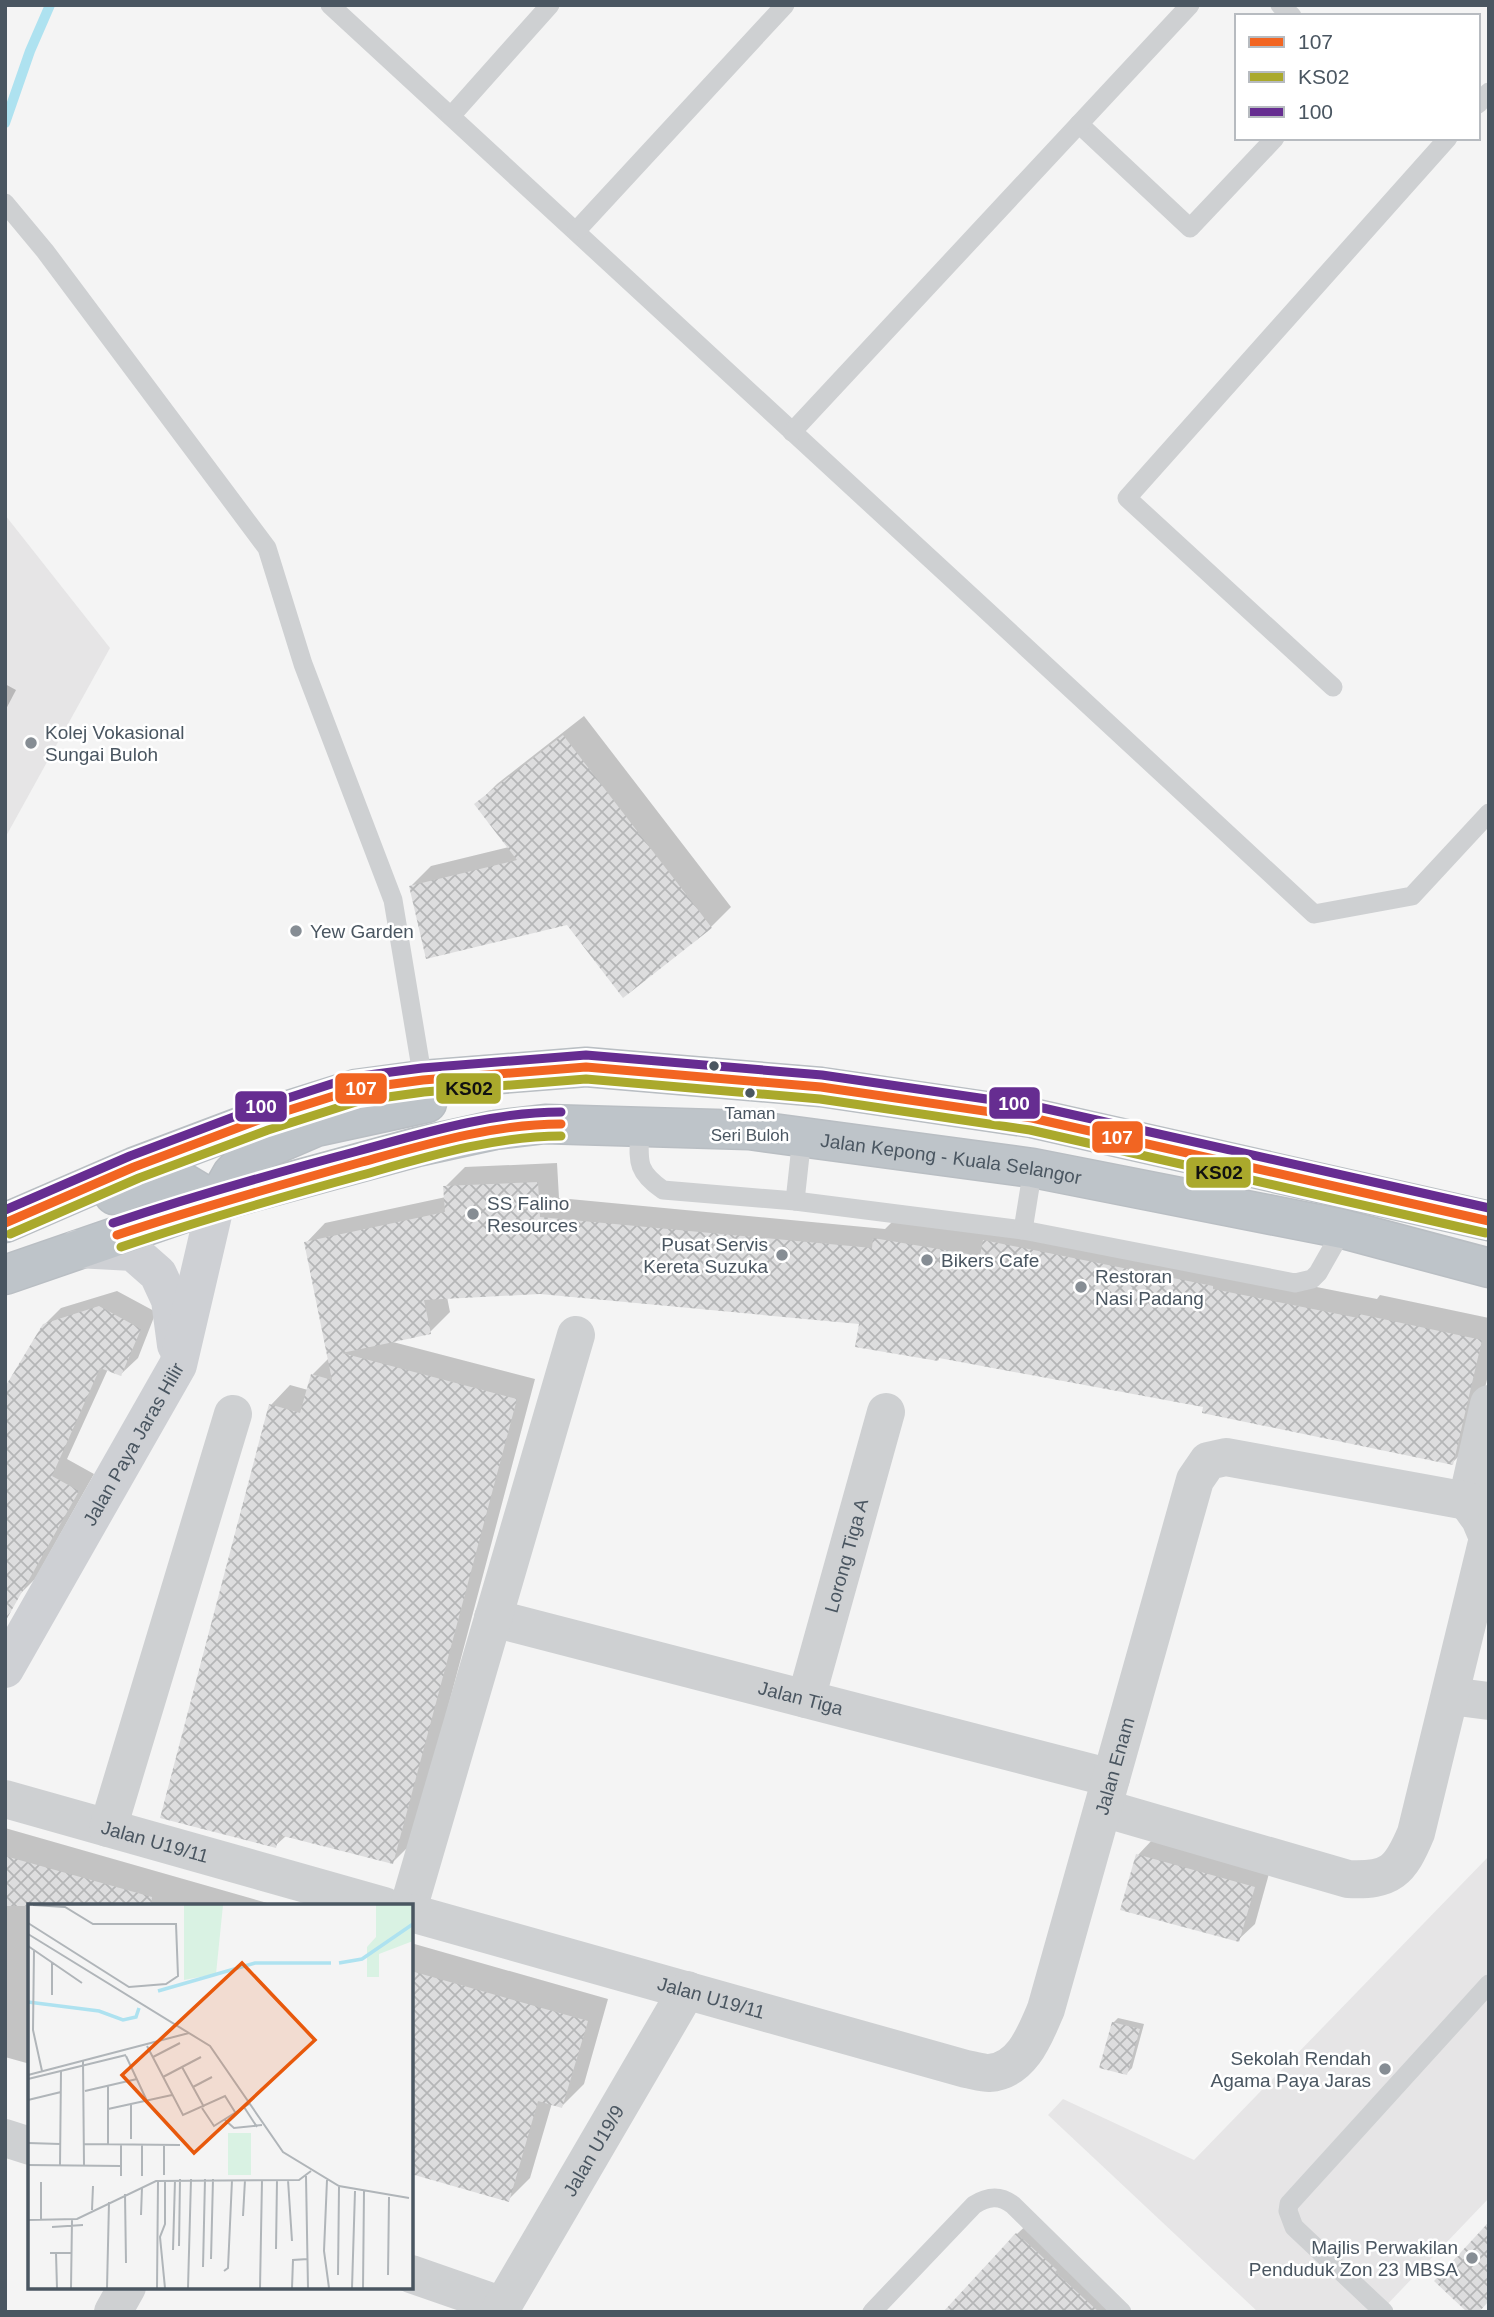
<svg xmlns="http://www.w3.org/2000/svg" width="1494" height="2317" viewBox="0 0 1494 2317" font-family="Helvetica,sans-serif">
<defs>
<pattern id="building-cross-hatch" width="8" height="8" patternUnits="userSpaceOnUse" patternTransform="scale(1.75)"><rect width="8" height="8" fill="#ddddde"/><path d="M0 0l8 8M0 8l8-8" fill="none" stroke="#b5b6b7"/></pattern>
</defs>
<rect width="100%" height="100%" fill="#f4f4f4"/>
<g fill="#e6e5e6">
<polygon points="5,515 110,648 5,838"/>
<polygon points="1489,1856 1489,2198 1380,2312 1258,2312 1048,2115 1063,2099 1194,2160"/>
</g>
<g fill="#0003">
<polygon points="5,684 16,690 5,711"/>
<polygon points="584,716 731,907 711,927 568,923 411,886 431,866 509,847 476,805 497,784"/>
<polygon points="557,1163 559,1198 885,1229 895,1219 1004,1222 1231,1270 1377,1299 1380,1295 1489,1318 1489,1371 1472,1443 1452,1463 861,1322 541,1292 447,1297 450,1312 430,1332 389,1341 535,1379 412,1843 393,1862 287,1835 275,1846 271,1405 290,1385 308,1390 312,1375 329,1358 306,1243 325,1223 446,1197 445,1187 465,1167"/>
<polygon points="117,1291 156,1312 138,1358 121,1374 108,1369 67,1459 94,1474 35,1579 19,1595 44,1325 61,1308"/>
<polygon points="5,1828 278,1906 30,1906 30,2064 5,2057"/>
<polygon points="1154,1838 1270,1870 1255,1924 1238,1940 1138,1855"/>
<polygon points="411,1943 608,1999 584,2084 562,2106 552,2103 530,2178 508,2200 411,2172"/>
<polygon points="1118,2018 1144,2024 1132,2068 1127,2073 1113,2023"/>
<polygon points="1034,2218 1111,2312 945,2312 1017,2234"/>
</g>
<g fill="none" stroke-linecap="round" stroke-linejoin="round">
<polyline stroke="#aee2f0" stroke-width="10" points="5,123 30,51 50,5"/>
</g>
<g fill="url(#building-cross-hatch)">
<polygon points="563,735 712,928 623,998 567,925 426,959 409,886 517,860 474,804"/>
<polygon points="538,1182 540,1217 872,1248 873,1238 980,1256 983,1240 1213,1286 1213,1289 1358,1318 1359,1314 1482,1340 1453,1465 1202,1413 1203,1407 939,1358 938,1361 855,1347 859,1324 540,1294 424,1300 431,1334 342,1353 517,1399 393,1864 279,1835 276,1848 160,1818 269,1404 300,1413 311,1374 332,1380 304,1242 445,1212 443,1186"/>
<polygon points="99,1306 141,1329 121,1376 100,1368 52,1476 79,1491 5,1622 5,1387 43,1324"/>
<polygon points="1136,1854 1255,1887 1239,1942 1120,1910"/>
<polygon points="5,1856 152,1897 151,1906 5,1906"/>
<polygon points="411,1971 588,2021 562,2108 538,2101 509,2202 411,2174"/>
<polygon points="1112,2022 1140,2029 1127,2075 1099,2068"/>
<polygon points="1489,2222 1489,2301 1479,2312 1467,2312 1434,2281"/>
<polygon points="1016,2233 1057,2270 1055,2272 1099,2312 943,2312"/>
</g>
<g fill="none" stroke-linecap="round" stroke-linejoin="round">
<defs>
<g id="highway">
<polyline points="114,1195 146,1184 186,1184 216,1202"/>
<polyline points="216,1202 232,1174 251,1155 316,1127 427,1103"/>
<polyline points="5,1223 134,1167 264,1118 356,1089 423,1080 586,1067 821,1087 1032,1118 1489,1221"/>
<path id="s7" d="M5,1275l211,-73 201,-55 78,-17 50,-6 204,6 284,38 310,61 146,39"/>
</g>
</defs>
<use href="#highway" stroke="#b9bec3" stroke-width="41"/>
<g stroke="#ced0d2" stroke-width="19">
<path d="M330,5c330,301 656,606 984,909l98,-18 77,-83"/>
<polyline points="1280,5 1292,16"/>
<polyline points="1478,104 1489,92"/>
<polyline points="451,116 550,5"/>
<polyline points="1079,124 1190,228 1275,138"/>
<polyline points="5,203 45,251 267,548 303,664 393,900 423,1080"/>
<polyline points="577,230 785,5"/>
<polyline points="792,432 1190,5"/>
<polyline points="1333,687 1127,498 1448,138"/>
<path d="M640,1127c-1,32 -6,43 23,63l132,11 228,29 272,53 17,-4 6,-6 25,-44"/>
<polyline points="795,1201 802,1137"/>
<polyline points="1023,1230 1033,1168"/>
<path d="M872,2312l102,-107c14,-9 26,-10 39,0l109,107"/>
<polyline points="1384,2312 1294,2227 1288,2211 1289,2204 1489,1984"/>
</g>
<g stroke="#ced0d2" stroke-width="38">
<path id="s1" d="M493,1618l618,160"/>
<polyline points="1450,1696 1489,1701"/>
<path id="s2" d="M806,1699l80,-287"/>
<path id="s3" d="M5,1799l379,107"/>
<path d="M1103,1808l245,71c43,2 52,-8 68,-46l72,-295 -8,-19 -13,-18 22,-97"/>
<polyline points="108,1828 233,1414"/>
<polyline points="409,1906 576,1335"/>
<path id="s4" d="M411,1913l555,156c7,1 16,4 23,4 33,-2 46,-38 57,-64l149,-529 13,-19 18,-4 241,44"/>
<polyline points="5,2138 30,2146"/>
<polyline points="411,2274 503,2306"/>
<polyline points="113,2312 127,2287"/>
<path id="s5" d="M499,2312l188,-322"/>
</g>
<g stroke="#ced0d4" stroke-width="38">
<polyline points="77,1249 133,1252 158,1274 170,1300 176,1345"/>
<path id="s6" d="M5,1669l173,-304 38,-163"/>
</g>
<use href="#highway" stroke="#bec4c9" stroke-width="38"/>
<defs>
<g id="bus-1">
<polyline points="5,1223 134,1167 264,1118 356,1089 423,1080 586,1067 821,1087 1032,1118 1489,1221"/>
<path d="M117,1235c81,-27 163,-50 245,-73 65,-18 132,-38 199,-38"/>
</g>
<g id="bus-2">
<polyline points="10,1234 139,1178 268,1130 359,1101 424,1092 586,1079 820,1099 1030,1130 1486,1233"/>
<path d="M121,1247c80,-27 160,-50 241,-72 64,-18 132,-39 199,-39"/>
</g>
<g id="bus-3">
<polyline points="5,1210 130,1156 260,1107 353,1077 422,1068 586,1055 822,1075 1034,1106 1489,1208"/>
<path d="M113,1223c81,-27 162,-50 245,-72 66,-18 134,-39 203,-39"/>
</g>
</defs>
<use href="#bus-1" stroke="#fff" stroke-width="14"/>
<use href="#bus-2" stroke="#fff" stroke-width="14"/>
<use href="#bus-3" stroke="#fff" stroke-width="14"/>
<use href="#bus-1" stroke="#f26522" stroke-width="9"/>
<use href="#bus-2" stroke="#aaa92c" stroke-width="9"/>
<use href="#bus-3" stroke="#662d91" stroke-width="9"/>
</g>
<g fill="#868d94" stroke="#fff" stroke-width="2.5">
<circle cx="31" cy="743" r="7"/>
<circle cx="296" cy="931" r="7"/>
<circle cx="473" cy="1214" r="7"/>
<circle cx="782" cy="1255" r="7"/>
<circle cx="927" cy="1260" r="7"/>
<circle cx="1081" cy="1287" r="7"/>
<circle cx="1385" cy="2069" r="7"/>
<circle cx="1472" cy="2258" r="7"/>
</g>
<g fill="#4a5661" stroke="#fff" stroke-width="2.5">
<circle cx="714" cy="1066" r="6"/>
<circle cx="750" cy="1093" r="6"/>
</g>
<g text-anchor="middle" dominant-baseline="central" stroke-width="5" stroke-linejoin="round" paint-order="stroke">
<g font-size="17" fill="#4a5661" stroke="#fff">
<text x="750" y="1113">Taman<tspan x="750" dy="22">Seri Buloh</tspan></text>
</g>
<g font-size="19" fill="#4a5661" stroke="#fff" text-anchor="start">
<text x="45" y="732">Kolej Vokasional<tspan x="45" dy="22">Sungai Buloh</tspan></text>
<text x="310" y="931">Yew Garden</text>
<text x="487" y="1203">SS Falino<tspan x="487" dy="22">Resources</tspan></text>
<text x="768" y="1244" text-anchor="end">Pusat Servis<tspan x="768" dy="22">Kereta Suzuka</tspan></text>
<text x="941" y="1260">Bikers Cafe</text>
<text x="1095" y="1276">Restoran<tspan x="1095" dy="22">Nasi Padang</tspan></text>
<text x="1371" y="2058" text-anchor="end">Sekolah Rendah<tspan x="1371" dy="22">Agama Paya Jaras</tspan></text>
<text x="1458" y="2247" text-anchor="end">Majlis Perwakilan<tspan x="1458" dy="22">Penduduk Zon 23 MBSA</tspan></text>
</g>
<g font-size="19" fill="#4a5661" stroke="#fff">
<text stroke="none"><textPath href="#s7" startOffset="970">Jalan Kepong - Kuala Selangor</textPath></text>
<text stroke="none"><textPath href="#s6" startOffset="259">Jalan Paya Jaras Hilir</textPath></text>
<text stroke="none"><textPath href="#s2" startOffset="149">Lorong Tiga A</textPath></text>
<text stroke="none"><textPath href="#s1" startOffset="318">Jalan Tiga</textPath></text>
<text stroke="none"><textPath href="#s4" startOffset="943">Jalan Enam</textPath></text>
<text stroke="none"><textPath href="#s3" startOffset="156">Jalan U19/11</textPath></text>
<text stroke="none"><textPath href="#s4" startOffset="312">Jalan U19/11</textPath></text>
<text stroke="none"><textPath href="#s5" startOffset="187">Jalan U19/9</textPath></text>
</g>
</g>
<g transform="translate(28 1904)">
<rect width="385" height="385" fill="#f4f4f4"/>
<path d="M348,1h37v36l-34,13v23h-12v-30l9,-10z" fill="#d9f2e3"/>
<path d="M156,1h39l-7,69 -32,6zM200,229h23v42h-23z" fill="#d9f2e3"/>
<path fill="none" stroke="#aee2f0" stroke-width="3.5" d="M311,59l23,-4 51,-35M130,87l97,-28h76M0,98l71,9 24,9 13,-3 3,-9"/>
<path fill="none" stroke="#b0b5b9" stroke-width="2" d="M0,19l101,64 37,-3 12,-8 -2,-52h-83l-28,-17 -32,-2M0,30l182,112 73,106 56,34 70,12M0,42l54,37M6,46l-1,80 9,41M24,91v-32M119,142l36,69 42,-19 10,16M98,152l21,45M125,153l27,-14M55,157l1,104M154,163l22,40M0,171l161,-42M135,173l38,-20M0,175l98,-24M165,183l19,-10M57,187l52,-12M0,196l33,-8M216,203l13,20M174,204l12,18 35,-22M80,205l64,-14M197,216l9,8 28,-3M103,235v-35M0,239l32,1M56,240l96,1M80,240v-59M93,240v32M114,241v31M0,261l93,1M32,261l1,-94M136,271v-30M278,272l2,112M260,276l4,61M299,276l-3,71 5,37M97,290l1,69M64,306l1,-24M113,311l1,-28M215,312l2,-36M0,316l49,-1 79,-38 143,-1 12,-9M13,316v-38M24,323l31,-2M151,342l1,-67M248,345l1,-69M145,346l2,-70M22,349h21M28,349l1,35M183,355l2,-80M175,363l2,-88M196,367l4,-3 4,-88M310,371l1,-88M360,371l1,-78M43,384l1,-68M79,384l2,-86M129,384l1,-107M137,384l-5,-51 5,-13v-43M160,384l3,-109M232,384l2,-108M264,384l1,-28 15,-1M324,384l3,-97M335,384l1,-97"/>
<path fill="#e8590c" fill-opacity="0.15" stroke="#e8590c" stroke-width="3.5" d="M214,59l73,77 -121,113 -72,-78z"/>
<rect width="385" height="385" fill="none" stroke="#4a5661" stroke-width="3.5"/>
</g>
<g stroke="#fff" stroke-width="2.5">
<rect x="334" y="1072" width="54" height="33" rx="7" fill="#f26522"/>
<rect x="435" y="1072" width="67" height="33" rx="7" fill="#aaa92c"/>
<rect x="988" y="1086" width="53" height="34" rx="7" fill="#662d91"/>
<rect x="234" y="1090" width="54" height="33" rx="7" fill="#662d91"/>
<rect x="1091" y="1120" width="53" height="34" rx="7" fill="#f26522"/>
<rect x="1185" y="1156" width="67" height="33" rx="7" fill="#aaa92c"/>
</g>
<g font-size="19" text-anchor="middle" font-weight="bold" fill="#fff">
<text x="361" y="1095">107</text>
<text x="1014" y="1110">100</text>
<text x="261" y="1113">100</text>
<text x="1117" y="1144">107</text>
</g>
<g font-size="19" text-anchor="middle" font-weight="bold" fill="#111">
<text x="469" y="1095">KS02</text>
<text x="1219" y="1179">KS02</text>
</g>
<rect width="1494" height="2317" fill="none" stroke="#4a5661" stroke-width="14"/>
<rect x="1235" y="14" width="245" height="126" fill="#ffffff" stroke="#b7bbc0" stroke-width="2"/>
<rect x="1249" y="37" width="35" height="10" fill="#f26522" stroke="#b7bbc0" stroke-width="2"/>
<text x="1298" y="49" font-size="21" fill="#4a5661">107</text>
<rect x="1249" y="72" width="35" height="10" fill="#aaa92c" stroke="#b7bbc0" stroke-width="2"/>
<text x="1298" y="84" font-size="21" fill="#4a5661">KS02</text>
<rect x="1249" y="107" width="35" height="10" fill="#662d91" stroke="#b7bbc0" stroke-width="2"/>
<text x="1298" y="119" font-size="21" fill="#4a5661">100</text>
</svg>
